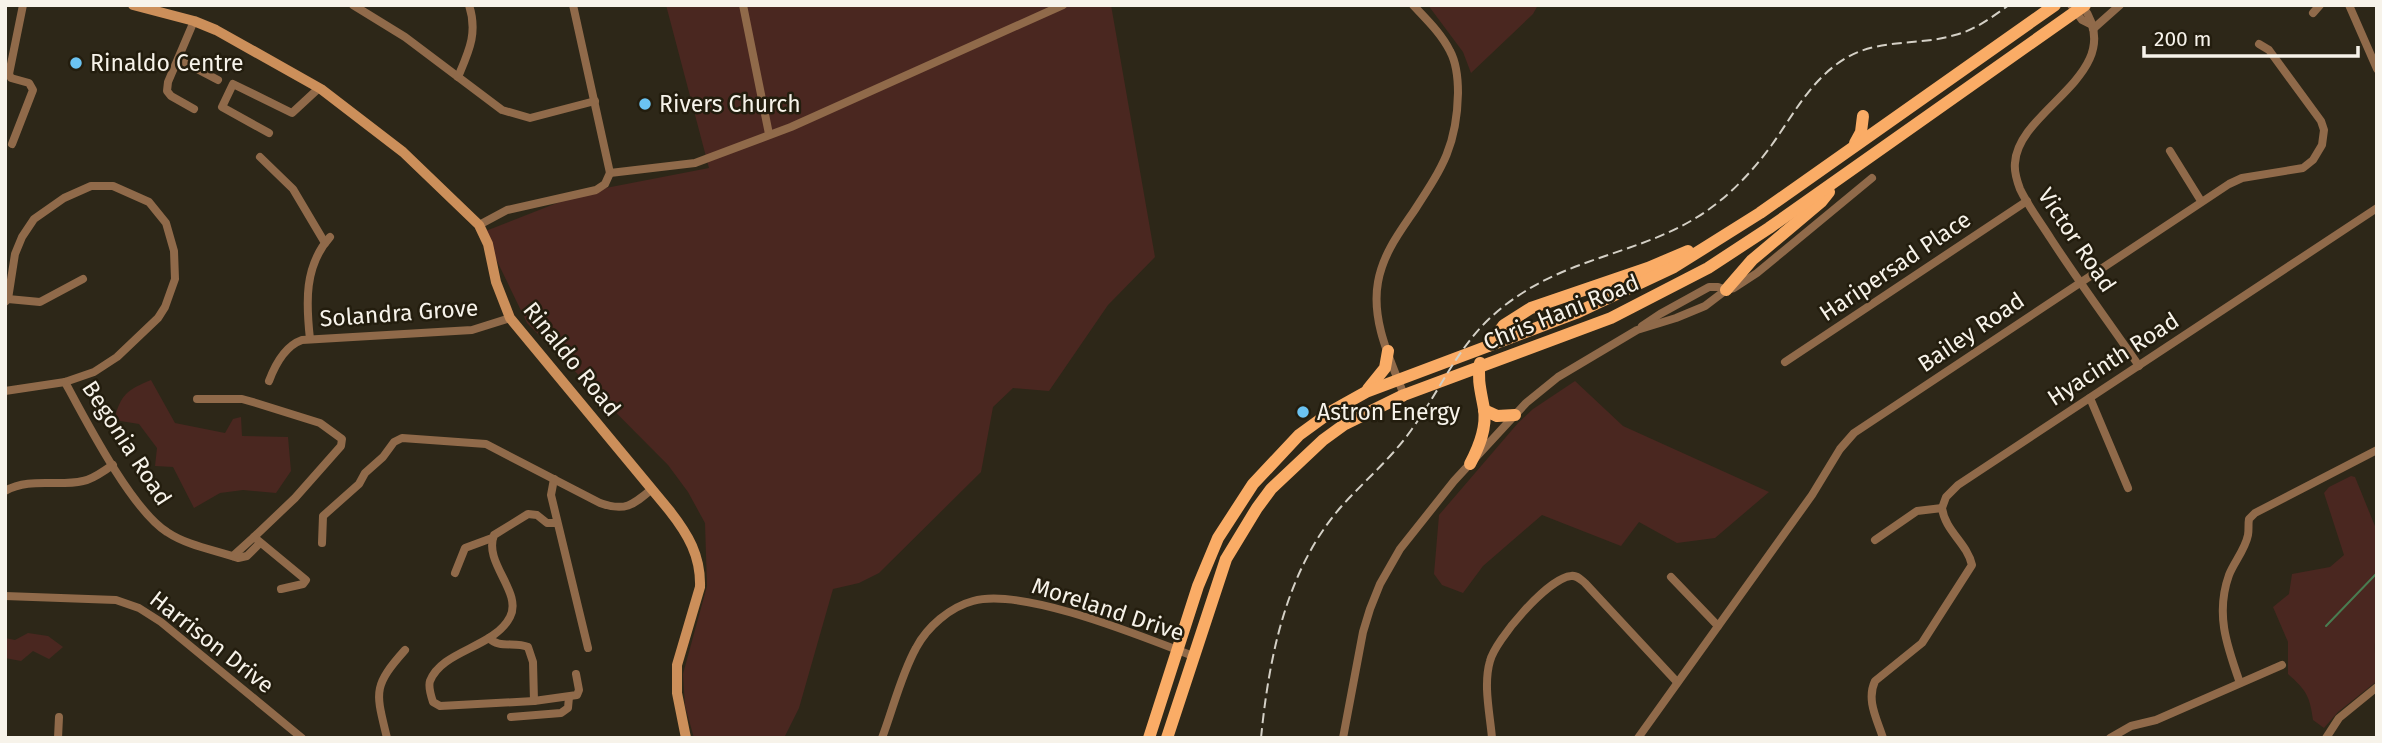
<svg xmlns="http://www.w3.org/2000/svg" width="2382" height="743" viewBox="0 0 2382 743" font-family="'Fira Sans',sans-serif">
<rect width="100%" height="100%" fill="#2d2718"/>
<g fill="#4a2720">
<polygon points="666,5 1111,5 1155,257 1108,305 1049,391 1013,388 993,407 981,472 879,573 859,583 833,589 799,708 784,738 694,738 685,706 683,674 707,586 705,523 688,492 668,465 527,323 483,232 585,192 709,168"/>
<polygon points="1428,5 1538,5 1533,14 1471,73 1463,52"/>
<path d="M151,380l24,43 50,10 8,-14 8,-2 1,19 46,1 3,34 -15,22 -33,-3 -23,3 -26,15 -21,-41 -18,-1 2,-18 -18,-24 -25,-4c7,-26 13,-30 37,-40z"/>
<polygon points="1575,381 1623,426 1769,492 1715,538 1677,543 1639,522 1621,546 1542,515 1483,566 1463,593 1442,585 1434,574 1439,515 1518,423 1533,409"/>
<path d="M2351,476l4,1 22,54v102c-5,15 0,32 0,48l-39,31 -14,16 -11,-8c-3,-24 -7,-30 -25,-46v-32l-15,-35 16,-13 3,-20 38,-7 14,-12 -20,-62 5,-6z"/>
<polygon points="28,633 48,636 63,647 49,659 33,651 21,661 5,658 5,638 15,640"/>
</g>
<g fill="none" stroke-linecap="round" stroke-linejoin="round">
<polyline stroke="#497c50" stroke-width="2" points="2326,626 2377,573"/>
<g stroke="#906a4a" stroke-width="8">
<polyline points="353,5 405,37 502,110 530,118 595,101"/>
<polyline points="573,5 610,173"/>
<polyline points="743,5 769,134"/>
<polyline points="2071,5 2082,20 2092,25"/>
<path d="M2082,5c49,68 -64,103 -67,158 -1,8 2,18 5,26 8,17 21,34 31,50 28,43 59,85 88,127"/>
<polyline points="2349,5 2377,69"/>
<polyline points="2313,13 2320,5"/>
<polyline points="194,21 168,82 167,91 171,96 194,109"/>
<polyline points="2093,29 2120,5"/>
<polyline points="178,59 218,80"/>
<path d="M458,77c11,-26 20,-44 11,-72"/>
<polyline points="269,133 222,107 233,84 292,113 319,88"/>
<polyline points="12,144 33,90 29,83 11,78 9,74 23,5"/>
<polyline points="2170,151 2201,201"/>
<polyline points="260,157 293,189 325,243"/>
<polyline points="479,225 507,210 596,190 605,184 610,173 695,163 791,127 1063,5"/>
<polyline points="8,299 40,302 83,279"/>
<polyline points="5,302 8,299 15,254 22,237 34,219 64,198 91,186 113,186 149,202 166,223 174,251 175,279 165,307 158,318 117,357 94,372 65,382 5,391"/>
<polyline points="1642,326 1660,314 1709,287 1718,287 1726,290"/>
<path d="M310,339c-4,-36 -6,-73 20,-102"/>
<polyline points="1785,362 2027,201"/>
<path d="M269,381c6,-16 16,-35 33,-41l170,-10 38,-12"/>
<path d="M65,382c21,39 67,128 102,150 21,14 48,18 71,26l9,-2 13,-13"/>
<path d="M1404,395c-14,-36 -33,-74 -26,-113 5,-28 21,-49 36,-71 28,-43 43,-65 44,-118 0,-15 -1,-29 -8,-42 -9,-18 -24,-32 -37,-46"/>
<polyline points="2090,398 2128,488"/>
<polyline points="197,399 242,399 256,403 320,423 342,439 341,446 295,498 254,537 306,580 303,584 281,589"/>
<polyline points="554,479 551,495 588,648"/>
<path d="M5,491c25,-14 52,-4 78,-10 11,-2 20,-10 30,-16"/>
<polyline points="1942,508 1946,497 1958,485 2377,208"/>
<path d="M557,523h-10l-10,-8 -9,-1 -34,21c-11,28 29,57 16,82 -16,31 -68,33 -80,64 -2,6 1,15 3,21l7,4 94,-5 43,-6 2,-5 -3,-16"/>
<polyline points="1875,540 1917,511 1942,508"/>
<path d="M322,543l1,-27 36,-32 6,-11 18,-16 11,-15 8,-4 84,6 114,59c25,9 33,2 52,-14"/>
<polyline points="233,556 254,537"/>
<polyline points="455,573 465,548 492,538"/>
<polyline points="1671,577 1718,626"/>
<polyline points="5,596 116,600 139,608 161,622 302,738"/>
<path d="M489,638c10,11 26,3 39,9l5,15 1,39"/>
<path d="M2240,683c-13,-37 -25,-69 -11,-108 5,-13 16,-25 19,-40 1,-5 0,-11 1,-16l6,-6 122,-63"/>
<polyline points="511,717 561,713 568,708 569,697"/>
<polyline points="58,738 59,717"/>
<path d="M387,738c-11,-46 -15,-51 18,-88"/>
<path d="M882,738c11,-29 19,-63 34,-90 11,-21 34,-41 57,-47 50,-14 170,36 220,55"/>
<polyline points="1343,738 1363,632 1370,609 1380,584 1400,549 1454,481 1526,403 1558,377 1637,330 1676,318 1705,306 1726,290 1734,288 1757,273 1872,178"/>
<path d="M1492,738c-2,-24 -9,-53 -2,-77 5,-21 58,-83 81,-85 6,-1 9,3 14,7l92,99"/>
<polyline points="1638,738 1812,495 1840,449 1854,433 2229,184 2242,178 2303,168 2313,160 2322,145 2324,130 2321,121 2269,50 2259,44"/>
<path d="M1883,738c-6,-19 -17,-38 -8,-57l47,-38 50,-78c-5,-22 -27,-34 -30,-57"/>
<polyline points="2110,738 2131,726 2156,720 2282,665"/>
<polyline points="2326,738 2339,718 2377,687"/>
</g>
<path stroke="#cc8f5a" stroke-width="10" d="M133,5l61,16 22,9 105,59 82,63 76,73 9,19 8,38 14,36 159,192c19,24 32,46 31,77l-23,78v28l9,45"/>
<g stroke="#faac66" stroke-width="12">
<polyline points="1855,143 1861,132 1863,116"/>
<polyline points="1726,290 1752,260 1821,202 1829,192"/>
<polyline points="1488,346 1504,325 1531,308 1648,268 1688,251"/>
<polyline points="1368,389 1385,368 1388,351"/>
<polyline points="1484,410 1497,416 1515,415"/>
<path d="M1470,464c9,-17 17,-36 14,-55 -3,-17 -7,-30 -4,-46"/>
<polyline points="1149,738 1198,586 1218,538 1253,484 1299,435 1332,411 1366,392 1576,313 1674,267 1760,213 2055,5"/>
<polyline points="1167,738 1226,559 1257,508 1271,489 1323,440 1345,424 1404,395 1611,318 1708,268 1769,228 2085,5"/>
</g>
<path stroke="#d4d0c6" stroke-width="2" stroke-dasharray="10 5" stroke-linecap="butt" d="M1261,738c8,-81 25,-167 79,-230 24,-27 51,-49 72,-79 39,-55 51,-99 112,-137 59,-38 131,-42 188,-85 23,-17 42,-38 59,-61 23,-32 40,-67 75,-88 34,-20 73,-12 109,-23 20,-5 37,-18 54,-30"/>
</g>
<g fill="#6bc3f2" stroke="#231d0e" stroke-width="2.5">
<circle cx="76" cy="63" r="7"/>
<circle cx="645" cy="104" r="7"/>
<circle cx="1303" cy="412" r="7"/>
</g>
<g text-anchor="middle" dominant-baseline="central" stroke-width="5" stroke-linejoin="round" paint-order="stroke">
<g font-size="23" fill="#f7f3ea" stroke="#231d0e" text-anchor="start">
<text x="90" y="63">Rinaldo Centre</text>
<text x="659" y="104">Rivers Church</text>
<text x="1317" y="412">Astron Energy</text>
</g>
<g font-size="23" fill="#f7f3ea" stroke="#231d0e">
<text transform="translate(2077 240) rotate(56)">Victor Road</text>
<text transform="translate(1895 266) rotate(-34)">Haripersad Place</text>
<text transform="translate(1561 312) rotate(-22)">Chris Hani Road</text>
<text transform="translate(399 313) rotate(-4)">Solandra Grove</text>
<text transform="translate(1971 332) rotate(-34)">Bailey Road</text>
<text transform="translate(572 359) rotate(51)">Rinaldo Road</text>
<text transform="translate(2113 359) rotate(-33)">Hyacinth Road</text>
<text transform="translate(127 443) rotate(57)">Begonia Road</text>
<text transform="translate(1108 609) rotate(18)">Moreland Drive</text>
<text transform="translate(212 642) rotate(38)">Harrison Drive</text>
</g>
</g>
<rect width="2382" height="743" fill="none" stroke="#f7f3ea" stroke-width="14"/>
<path d="M2144 46v10h214v-10" fill="none" stroke="#f7f3ea" stroke-width="3.5"/>
<text x="2154" y="46" font-size="21" fill="#f7f3ea" stroke="#231d0e" stroke-width="5" paint-order="stroke">200 m</text>
</svg>
